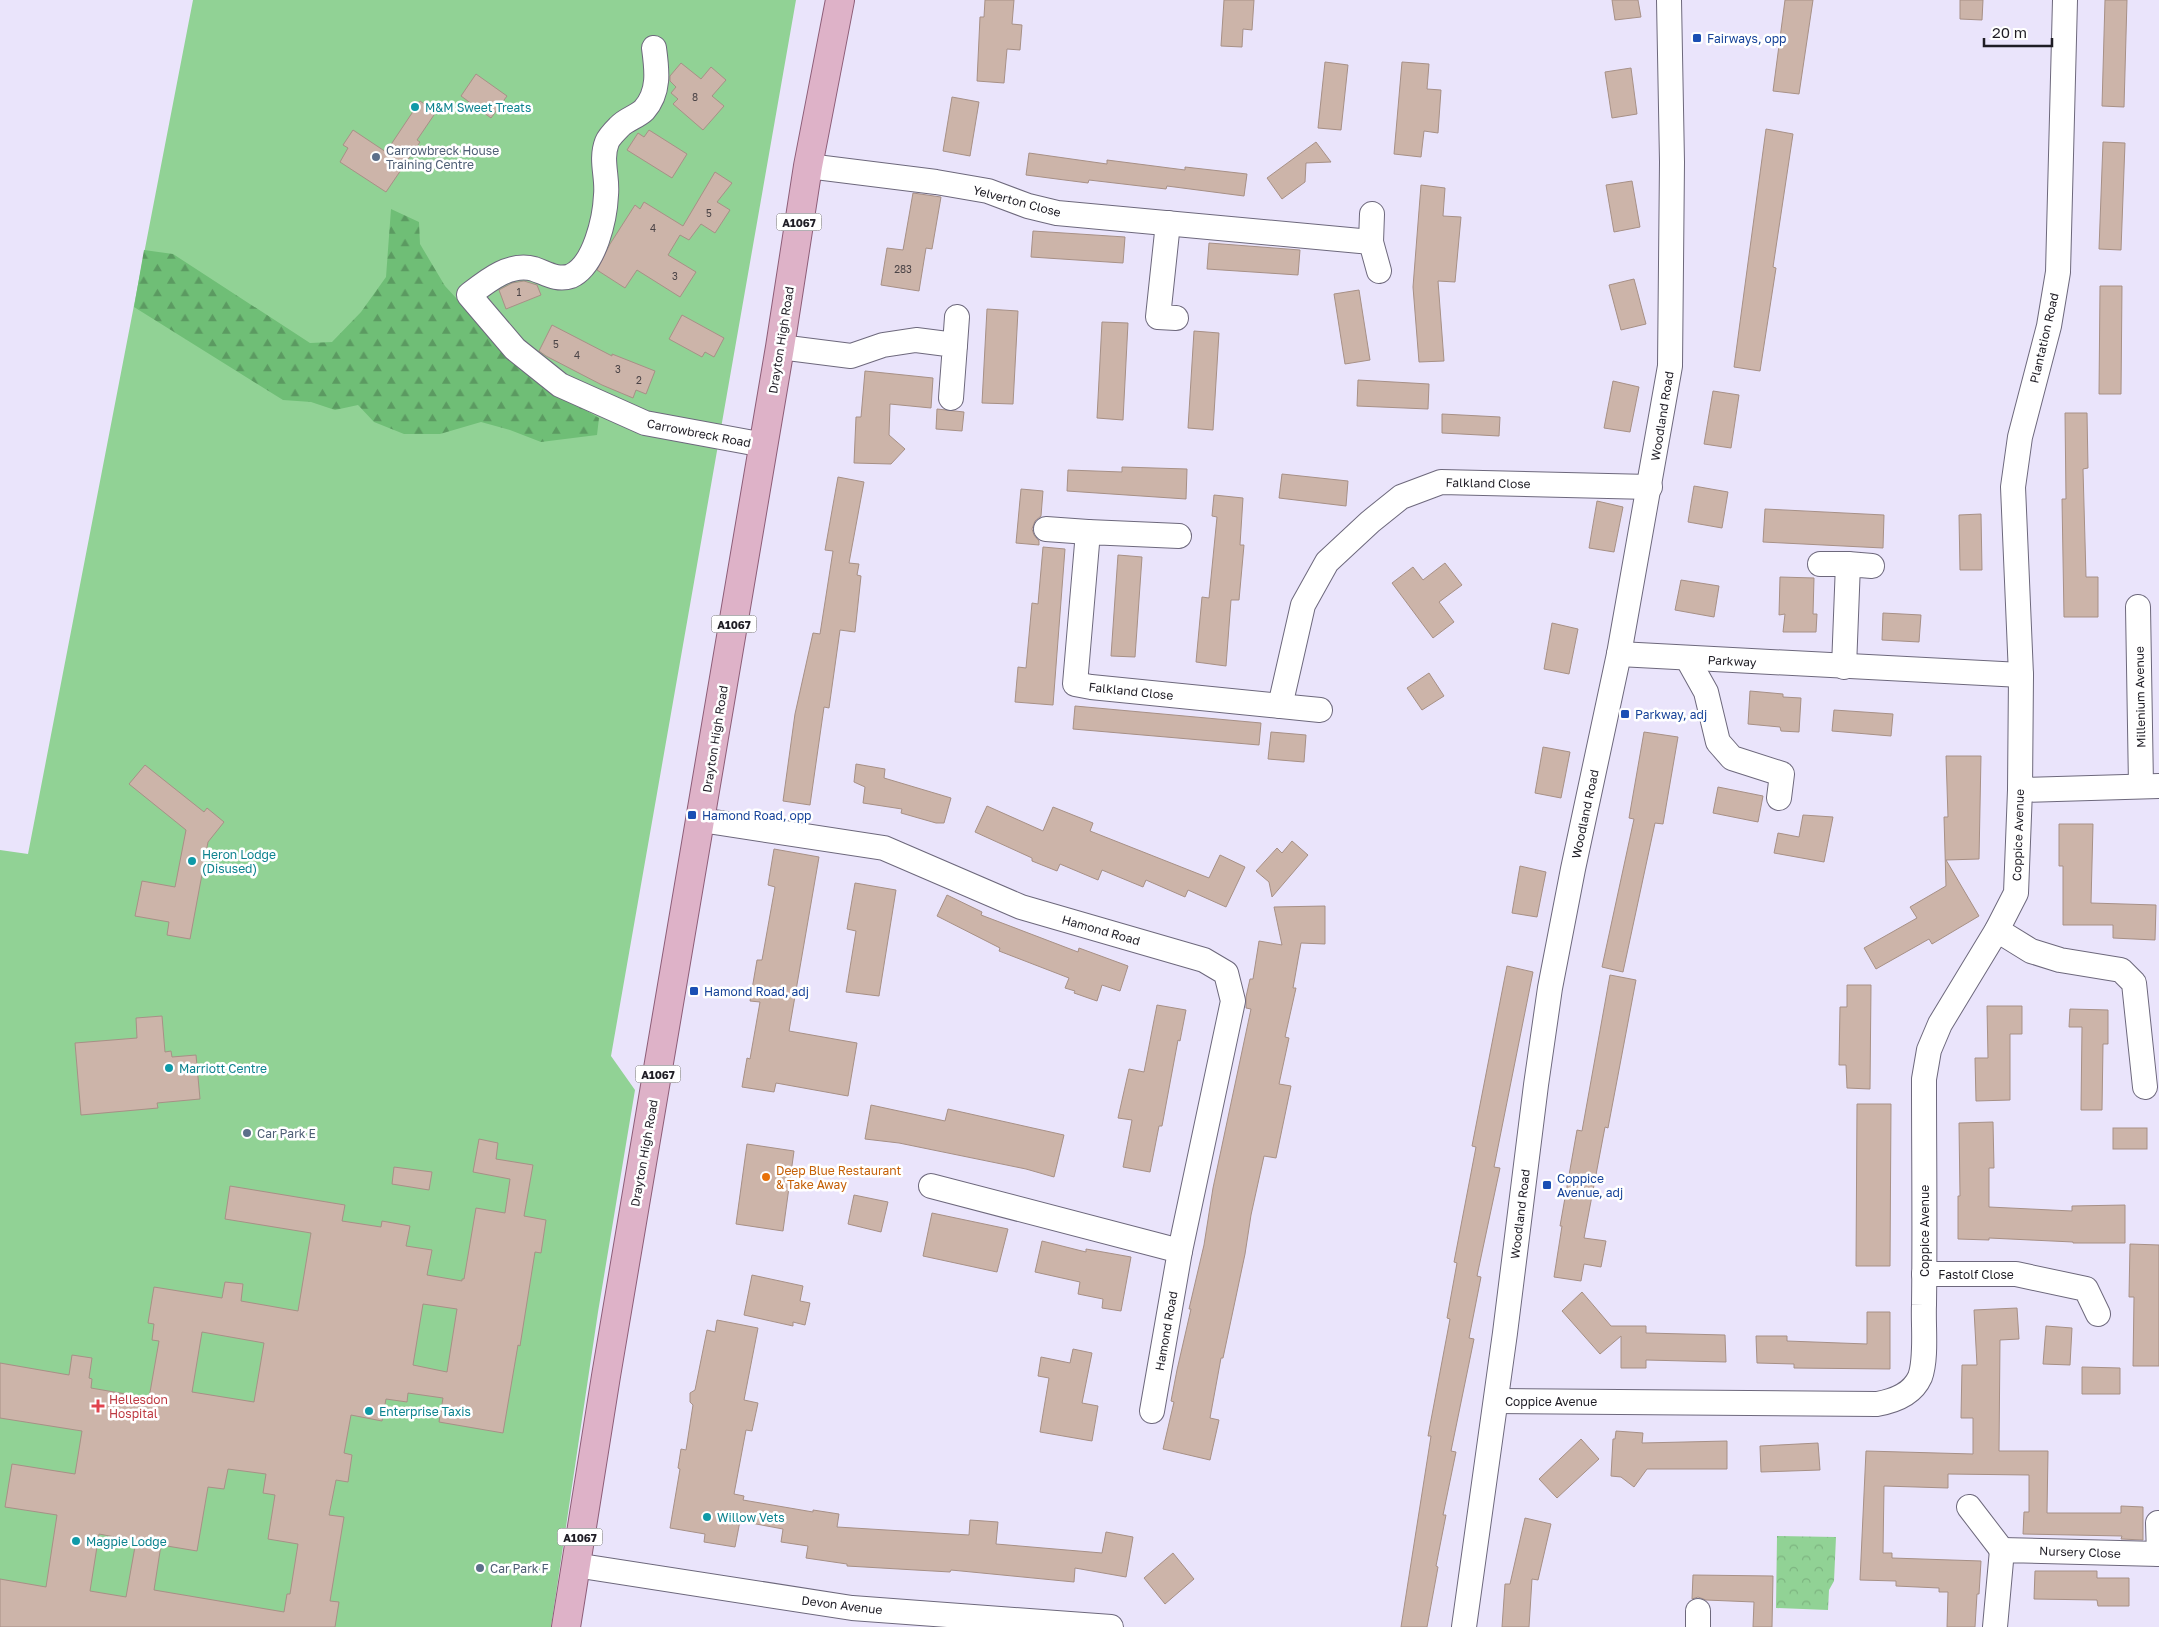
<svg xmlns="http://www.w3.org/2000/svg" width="2159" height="1627" viewBox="0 0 2159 1627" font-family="'Golos Text',sans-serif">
<defs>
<pattern id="forest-firs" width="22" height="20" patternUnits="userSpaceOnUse" patternTransform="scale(1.25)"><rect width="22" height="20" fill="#6fbe76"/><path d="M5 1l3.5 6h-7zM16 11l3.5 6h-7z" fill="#5b9a61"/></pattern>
<pattern id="park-crowns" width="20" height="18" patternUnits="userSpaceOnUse" patternTransform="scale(1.25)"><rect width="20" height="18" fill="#91d295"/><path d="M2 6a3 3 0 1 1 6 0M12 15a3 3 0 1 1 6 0" fill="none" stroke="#7db480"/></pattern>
</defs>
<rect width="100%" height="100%" fill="#eae4fb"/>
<polygon fill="#91d295" points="193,0 796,0 611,1056 635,1090 598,1312 551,1627 0,1627 0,850 28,854"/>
<polygon fill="url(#forest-firs)" points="391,209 419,222 420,244 445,286 491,336 580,407 599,418 597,435 541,442 510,430 481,422 440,434 404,434 374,422 358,405 335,410 311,402 283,400 134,307 144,250 173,254 310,343 332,342 361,312 386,277"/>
<polygon fill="url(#park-crowns)" points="1777,1536 1836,1537 1834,1581 1829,1590 1828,1610 1776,1608"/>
<g fill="#ccb4a9" stroke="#a79086" fill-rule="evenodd">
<polygon points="985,0 1014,0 1012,24 1022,25 1020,50 1007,49 1004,83 977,81 980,17 984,17"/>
<polygon points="1224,0 1254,0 1252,30 1243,29 1242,47 1221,46"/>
<polygon points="1612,0 1638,0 1641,17 1615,20"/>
<polygon points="1785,0 1813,0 1799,94 1773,91"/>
<polygon points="1960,0 1983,0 1982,20 1960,19"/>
<polygon points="2105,0 2127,0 2124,107 2102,106"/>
<polygon points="1325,62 1348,65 1341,130 1318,128"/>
<polygon points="1402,62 1429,64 1427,89 1441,90 1438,133 1424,131 1421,157 1394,154"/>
<polygon points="681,63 701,79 711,67 726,80 712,96 724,106 703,130 673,104 678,99 671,93 676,87 670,81 670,76"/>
<polygon points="1631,68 1637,114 1612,118 1605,72"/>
<polygon points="476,74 507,96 491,118 461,96"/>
<polygon points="952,97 979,102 970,156 943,151"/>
<polygon points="420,101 436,112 417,140 420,142 386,192 340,162 348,148 343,145 353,130 386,152"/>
<polygon points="1766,129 1793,134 1773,267 1776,268 1760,371 1734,367"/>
<polygon points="649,130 687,154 672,178 627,150 638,133 644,137"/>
<polygon points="1316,142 1331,162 1306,163 1305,182 1282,199 1267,178"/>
<polygon points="2103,142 2125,143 2121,250 2099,249"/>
<polygon points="1029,153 1107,164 1107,160 1185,170 1185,167 1247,174 1244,196 1167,186 1166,189 1089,180 1088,183 1026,175"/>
<polygon points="715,172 732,183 717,202 730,210 715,233 701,224 689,240 680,235 668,255 696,272 680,297 637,270 625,288 597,270 610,244 635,205 640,209 644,202 683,226"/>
<polygon points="1632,181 1640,227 1614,232 1606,185"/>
<polygon points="1421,185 1445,188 1443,216 1461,217 1455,282 1438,281 1444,361 1419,362 1413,287"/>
<polygon points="913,193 941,197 932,249 926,248 919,291 881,285 887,248 903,250"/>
<polygon points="1033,231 1125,237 1123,263 1031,257"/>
<polygon points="1209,243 1300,250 1298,275 1207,269"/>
<polygon points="1634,279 1646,324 1621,330 1609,285"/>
<polygon points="524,281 537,285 541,295 506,309 499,290 512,283"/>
<polygon points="2100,286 2122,286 2121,394 2099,394"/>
<polygon points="1359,290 1370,360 1345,364 1334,294"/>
<polygon points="987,309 1018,311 1013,404 982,403"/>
<polygon points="682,315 724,338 714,357 705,352 702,357 669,339"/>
<polygon points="1102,322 1128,323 1123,420 1097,418"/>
<polygon points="552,325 612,356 612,354 655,371 646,394 636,390 633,398 602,385 546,356 539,351"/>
<polygon points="1194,331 1219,333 1213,430 1188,428"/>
<polygon points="865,371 933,378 931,408 890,404 889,435 905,449 891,464 854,463 856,417 861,417"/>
<polygon points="1358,380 1429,384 1428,409 1357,406"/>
<polygon points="1613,381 1639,387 1630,432 1604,428"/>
<polygon points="1713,391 1739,395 1731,448 1704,444"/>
<polygon points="937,409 964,412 962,431 936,429"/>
<polygon points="2065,413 2087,413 2088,468 2083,469 2086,577 2098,577 2098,617 2064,617 2062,499 2066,499"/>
<polygon points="1442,414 1500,417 1499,436 1442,433"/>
<polygon points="1122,467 1187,469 1186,499 1067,491 1068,470 1122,472"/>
<polygon points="1282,474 1348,481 1346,506 1279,498"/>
<polygon points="838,477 864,482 849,563 859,564 857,575 861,576 855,632 840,630 829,708 824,707 810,805 783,801 795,714 813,633 820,634 833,551 825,550"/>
<polygon points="1694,486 1728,492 1722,528 1688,522"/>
<polygon points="1021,489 1043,491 1041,516 1035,521 1032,529 1034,535 1039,541 1039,545 1016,543"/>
<polygon points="1214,495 1243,498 1240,545 1244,545 1239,600 1231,600 1226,666 1196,662 1202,597 1209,598 1217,517 1212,516"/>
<polygon points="1597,501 1623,507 1614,552 1589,548"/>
<polygon points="1765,509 1884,515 1883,548 1763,542"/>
<polygon points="1981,514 1982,570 1960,570 1959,515"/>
<polygon points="1043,547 1065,549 1053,705 1015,702 1018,667 1026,668 1032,603 1038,604"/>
<polygon points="1118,555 1142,557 1135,657 1111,656"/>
<polygon points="1445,563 1462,585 1439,602 1454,622 1433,638 1392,583 1413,567 1423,580"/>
<polygon points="1780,577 1814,578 1813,614 1817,614 1816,632 1783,632 1785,614 1779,615"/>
<polygon points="1681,580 1719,586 1714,617 1675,610"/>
<polygon points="1883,613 1921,615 1919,642 1882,640"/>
<polygon points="1552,623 1578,629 1569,674 1544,669"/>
<polygon points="1429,673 1444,696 1422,710 1407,688"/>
<polygon points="1750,691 1783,694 1783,697 1801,698 1799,732 1781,731 1780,727 1748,724"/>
<polygon points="1075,706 1261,723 1259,745 1073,729"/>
<polygon points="1834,710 1893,714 1891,736 1832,731"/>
<polygon points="1271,732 1306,735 1304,762 1268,759"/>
<polygon points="1644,732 1678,737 1663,824 1655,823 1623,972 1602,967 1634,819 1629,818"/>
<polygon points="1543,747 1570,752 1561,798 1535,793"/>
<polygon points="1946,756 1981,756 1979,859 1946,860 1979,916 1932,944 1929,939 1876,969 1864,948 1917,918 1910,907 1946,886 1944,817 1948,817"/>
<polygon points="856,764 885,769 884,778 951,798 944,823 936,823 901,813 902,809 863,803 865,787 854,782"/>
<polygon points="145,765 204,812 207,808 224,822 208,842 190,939 167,935 169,922 135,916 142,881 175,887 186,830 129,784"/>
<polygon points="1718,787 1763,796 1758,822 1713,813"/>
<polygon points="987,806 1043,831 1053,807 1093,823 1090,831 1209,878 1220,855 1245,867 1226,907 1188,890 1185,897 1146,880 1143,887 1102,870 1098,880 1060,864 1057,871 1032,861 1032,858 975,832"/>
<polygon points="1803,815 1833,817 1824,862 1774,853 1778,833 1799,837"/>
<polygon points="2059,824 2093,824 2091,903 2156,905 2155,940 2113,938 2113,925 2063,925 2063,866 2059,866"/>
<polygon points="1292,841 1308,855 1272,897 1269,882 1256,871 1277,848 1282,853"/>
<polygon points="774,849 819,857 789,1031 857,1043 848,1096 776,1083 774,1092 742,1087 747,1058 750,1059 760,1002 750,1001 757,960 762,960 775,887 768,885"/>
<polygon points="1520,866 1546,872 1537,917 1512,913"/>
<polygon points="855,883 896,890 879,996 846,992 856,931 847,929"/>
<polygon points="947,895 982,912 981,915 1078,952 1079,948 1128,966 1120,991 1102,985 1097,1001 1074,993 1075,991 1065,988 1069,978 999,951 1000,948 937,916"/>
<polygon points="1325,906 1325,944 1301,943 1293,988 1296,988 1285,1037 1289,1038 1279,1084 1291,1086 1276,1158 1264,1156 1251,1215 1245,1254 1223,1358 1221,1358 1210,1418 1219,1420 1210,1460 1163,1449 1174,1402 1171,1401 1177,1370 1191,1309 1189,1309 1204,1245 1213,1188 1251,1009 1246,1008 1246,997 1250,979 1253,979 1259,941 1282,945 1274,907"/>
<polygon points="1507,966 1533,972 1494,1167 1500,1168 1477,1276 1481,1277 1469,1338 1474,1339 1451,1451 1456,1452 1443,1515 1446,1515 1436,1566 1438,1567 1427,1627 1401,1627 1431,1436 1428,1436 1450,1319 1447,1318 1457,1263 1454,1262 1476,1147 1472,1146"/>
<polygon points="1610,975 1636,980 1608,1128 1605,1127 1584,1238 1606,1241 1601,1267 1584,1264 1581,1281 1554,1277 1562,1226 1560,1226 1577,1130 1582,1131"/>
<polygon points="1847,985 1871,985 1870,1089 1847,1088 1846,1065 1839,1065 1840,1007 1847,1007"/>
<polygon points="1157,1005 1186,1010 1180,1041 1178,1040 1162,1126 1159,1126 1150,1172 1123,1167 1132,1120 1118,1118 1129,1069 1144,1072"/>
<polygon points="1987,1006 2022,1006 2022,1034 2010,1034 2010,1100 1976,1101 1975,1058 1988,1058"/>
<polygon points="2070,1009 2108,1010 2108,1044 2103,1044 2102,1110 2081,1110 2082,1027 2069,1027"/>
<polygon points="162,1016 165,1052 171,1051 172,1057 196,1055 200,1099 157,1103 158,1108 81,1115 75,1043 137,1038 136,1018"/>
<polygon points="1857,1104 1891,1104 1890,1266 1856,1266"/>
<polygon points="871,1105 945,1121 948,1109 1064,1135 1054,1177 1026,1169 899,1143 865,1139"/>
<polygon points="1993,1122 1994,1168 1989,1168 1989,1207 2072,1211 2072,1206 2125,1205 2125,1243 2073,1243 2073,1242 1989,1238 1989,1240 1958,1239 1958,1196 1960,1196 1959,1123"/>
<rect x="2113" y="1128" width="34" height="21"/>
<path d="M479,1139l19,4 -2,16 37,6 -9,51 22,4 -5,33 -6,-1 -15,94 -2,-1 -15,88 -64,-11 4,-24 -35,-5 -1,9 -21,-3 -4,22 -31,-6 -7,38 8,2 -4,27 -12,-2 -7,35 15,2 -14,84 9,1 -4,25h-335v-48l46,8 11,-72 -52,-8 7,-43 63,10 7,-43 -82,-13v-55l69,12 3,-20 20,3 -3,20 3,1 -1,9 58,10 10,-57 -7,-1 2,-16 -6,-1 6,-36 68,11 3,-16 18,2 -2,17 57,10 13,-78 -86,-14 5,-33 115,19 -3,16 39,6 1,-6 28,5 -4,20 26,4 -5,25 35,6v-2h2l12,-71 29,5 5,-34 -37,-7zM423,1304l34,5 -10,63 -34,-7zM202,1332l62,11 -10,59 -62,-10zM228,1469l38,5 -3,19 12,2 -7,44 30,5 -8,50h-3l-3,18 -130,-22 7,-45 36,6 11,-64 16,2zM99,1534l37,7 -10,56 -36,-6z"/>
<polygon points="747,1144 794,1151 783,1231 736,1224"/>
<polygon points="394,1167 432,1172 429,1190 392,1184"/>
<polygon points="854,1195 888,1202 881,1232 848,1224"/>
<polygon points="932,1213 1008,1229 997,1272 923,1256"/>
<polygon points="1042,1241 1086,1252 1086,1249 1131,1257 1121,1311 1102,1308 1103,1299 1078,1294 1080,1282 1035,1272"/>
<polygon points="2130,1244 2159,1245 2159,1366 2133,1366 2134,1297 2129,1297"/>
<polygon points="752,1275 803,1286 800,1301 810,1303 805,1325 793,1322 793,1326 744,1315"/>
<polygon points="1582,1292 1611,1326 1646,1326 1646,1333 1725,1335 1726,1362 1646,1360 1646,1368 1621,1368 1621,1336 1600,1354 1562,1311"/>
<polygon points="2017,1308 2019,1339 2000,1340 1999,1451 2048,1451 2047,1513 2121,1513 2121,1506 2143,1507 2143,1540 2121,1539 2122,1536 2023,1534 2024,1512 2029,1512 2029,1475 1948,1474 1948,1488 1884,1486 1883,1553 1892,1553 1892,1558 1981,1561 1979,1594 1977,1594 1975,1627 1947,1627 1948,1592 1939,1592 1939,1588 1896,1586 1896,1581 1860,1580 1866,1451 1973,1454 1973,1418 1961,1418 1962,1365 1977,1365 1974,1310"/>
<polygon points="1867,1312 1890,1312 1890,1369 1794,1368 1794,1364 1757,1363 1756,1336 1787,1336 1787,1341 1867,1344"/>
<polygon points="717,1320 758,1328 744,1400 758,1403 752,1431 746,1430 734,1494 744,1496 743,1500 813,1512 813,1510 839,1514 837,1527 969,1535 970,1520 998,1522 996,1544 1102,1553 1106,1532 1133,1537 1126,1577 1075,1568 1074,1582 951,1570 950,1572 847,1566 847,1564 806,1558 808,1546 781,1542 783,1529 740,1521 735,1547 704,1542 705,1534 670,1528 680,1469 678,1468 681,1449 686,1450 693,1405 690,1402 690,1393 695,1390 707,1330 715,1332"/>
<polygon points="2046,1326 2072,1328 2070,1365 2043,1364"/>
<polygon points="1073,1349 1092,1353 1082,1403 1098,1406 1092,1441 1040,1432 1049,1378 1038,1376 1041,1357 1070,1363"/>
<polygon points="2082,1367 2120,1368 2120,1394 2082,1394"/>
<polygon points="1616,1431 1643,1433 1642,1443 1727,1441 1727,1469 1647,1469 1634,1487 1621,1477 1611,1476 1613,1439 1615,1439"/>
<polygon points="1581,1439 1599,1459 1557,1498 1539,1479"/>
<polygon points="1818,1443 1820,1470 1761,1472 1760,1446"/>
<polygon points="1525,1518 1551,1524 1538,1580 1532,1579 1529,1627 1502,1627 1505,1584 1510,1584"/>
<polygon points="1173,1553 1194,1579 1165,1604 1144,1578"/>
<polygon points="2035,1571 2097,1571 2097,1578 2129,1578 2129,1606 2098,1606 2097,1600 2034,1599"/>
<polygon points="1693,1575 1773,1576 1772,1627 1753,1627 1754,1602 1706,1600 1698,1597 1692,1599"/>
</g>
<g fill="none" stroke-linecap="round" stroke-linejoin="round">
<defs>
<g id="minor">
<path d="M654,48c3,22 6,44 -10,62 -7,7 -18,9 -25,17 -4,4 -10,10 -12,15 -7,18 1,35 -1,53 -1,23 -11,70 -35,81 -14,5 -25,-3 -37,-7 -24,-7 -47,12 -65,26l46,54 45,36 85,38 119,22"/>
<polyline points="808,166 936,182 988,191 1028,206 1057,213 1371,242 1379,271"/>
<polyline points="1168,223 1158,317 1176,318"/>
<polyline points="1371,242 1372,214"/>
<polyline points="955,345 957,317"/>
<polyline points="780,347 851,356 883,345 916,340 955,345 951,398"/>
<polyline points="1046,529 1088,532"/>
<polyline points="1179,536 1088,532 1075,684 1091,687 1320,710"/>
<polyline points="1820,564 1848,564"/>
<polyline points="2138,607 2141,786"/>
<polyline points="1619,654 2021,675"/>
<polyline points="1687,658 1706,692 1718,742 1732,758 1782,774 1779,798"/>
<polyline points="1844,667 1848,564 1872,566"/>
<polyline points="1280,706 1303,605 1327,562 1370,522 1401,497 1441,482 1650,487"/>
<polyline points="2020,790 2159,786"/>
<polyline points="701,820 884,848 1021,907 1204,960 1226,973 1233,1001 1180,1251 1152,1411"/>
<polyline points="1997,930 2031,951 2060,960 2121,970 2134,983 2145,1087"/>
<polyline points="931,1186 1180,1251"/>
<polyline points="1924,1274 2016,1274 2086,1289 2098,1314"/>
<path d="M1496,1401l381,3c17,-3 35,-9 43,-27 7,-19 3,-52 4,-72 1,-75 0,-151 0,-226l5,-29 11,-26 57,-94 19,-37 4,-103 1,-115 -8,-188 7,-50 29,-111 9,-54 7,-272"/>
<polyline points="1969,1507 2002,1550"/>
<polyline points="2158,1523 2159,1554"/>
<polyline points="575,1565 852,1608 1111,1627"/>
<polyline points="1464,1627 1505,1333 1536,1085 1550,988 1573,869 1619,654 1670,366 1672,162 1669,0"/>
<polyline points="1698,1627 1698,1611"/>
<polyline points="1995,1627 2002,1550 2159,1554"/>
</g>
<polyline id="major" points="566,1627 606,1376 780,347 808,166 840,0"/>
</defs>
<use href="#minor" stroke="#6d687c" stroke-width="26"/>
<use href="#major" stroke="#8d5d77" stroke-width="30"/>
<use href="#minor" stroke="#fff" stroke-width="24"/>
<use href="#major" stroke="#deb2c8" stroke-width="28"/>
</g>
<g fill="#1a4fb4" stroke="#fff" stroke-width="2">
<rect x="1692" y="33" width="10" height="10" rx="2.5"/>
<rect x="1620" y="709" width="10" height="10" rx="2.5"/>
<rect x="687" y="810" width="10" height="10" rx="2.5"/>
<rect x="689" y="986" width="10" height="10" rx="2.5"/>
<rect x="1542" y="1180" width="10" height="10" rx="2.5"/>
</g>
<g fill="#0f9aa8" stroke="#fff" stroke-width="2">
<circle cx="415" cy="107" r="5"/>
<circle cx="192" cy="861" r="5"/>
<circle cx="169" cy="1068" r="5"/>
<circle cx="369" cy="1411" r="5"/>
<circle cx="707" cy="1517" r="5"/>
<circle cx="76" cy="1541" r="5"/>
</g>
<g fill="#5c6f8a" stroke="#fff" stroke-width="2">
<circle cx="376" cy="157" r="5"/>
<circle cx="247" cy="1133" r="5"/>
<circle cx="480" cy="1568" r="5"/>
</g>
<circle fill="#e8710a" stroke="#fff" stroke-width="2" cx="766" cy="1177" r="5"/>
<path fill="#e0444e" stroke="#fff" stroke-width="2" d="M95.5 1398.5h5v5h5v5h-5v5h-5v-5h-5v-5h5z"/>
<g text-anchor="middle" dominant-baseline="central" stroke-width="5" stroke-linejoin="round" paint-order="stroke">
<g font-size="10" fill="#4a4346">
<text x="695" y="97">8</text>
<text x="709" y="213">5</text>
<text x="653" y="228">4</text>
<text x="903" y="269">283</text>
<text x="675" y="276">3</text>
<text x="519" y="292">1</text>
<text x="556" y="344">5</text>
<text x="577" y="355">4</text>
<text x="618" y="369">3</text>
<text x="639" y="380">2</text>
</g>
<g fill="#fff" stroke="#626166" stroke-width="1">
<rect x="776.5" y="213.5" width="45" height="17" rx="4"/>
<rect x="711.5" y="615.5" width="45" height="17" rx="4"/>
<rect x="635.5" y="1065.5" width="45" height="17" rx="4"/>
<rect x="557.5" y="1528.5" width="45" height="17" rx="4"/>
</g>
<g font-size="11" font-weight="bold" fill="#1f1d25">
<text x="799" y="222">A1067</text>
<text x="734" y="624">A1067</text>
<text x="658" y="1074">A1067</text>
<text x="580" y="1537">A1067</text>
</g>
<g font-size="12" fill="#164399" stroke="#fff" text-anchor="start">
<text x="1707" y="38">Fairways, opp</text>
<text x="1635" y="714">Parkway, adj</text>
<text x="702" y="815">Hamond Road, opp</text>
<text x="704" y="991">Hamond Road, adj</text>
<text x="1557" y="1178">Coppice<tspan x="1557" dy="14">Avenue, adj</tspan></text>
</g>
<g font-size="12" fill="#0d838f" stroke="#fff" text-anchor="start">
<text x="425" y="107">M&amp;M Sweet Treats</text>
<text x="202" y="854">Heron Lodge<tspan x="202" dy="14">(Disused)</tspan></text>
<text x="179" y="1068">Marriott Centre</text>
<text x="379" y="1411">Enterprise Taxis</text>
<text x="717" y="1517">Willow Vets</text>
<text x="86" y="1541">Magpie Lodge</text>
</g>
<g font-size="12" fill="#4e5e75" stroke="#fff" text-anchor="start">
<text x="386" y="150">Carrowbreck House<tspan x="386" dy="14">Training Centre</tspan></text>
<text x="257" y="1133">Car Park E</text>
<text x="490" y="1568">Car Park F</text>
</g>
<g font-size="12" fill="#1f1d25" stroke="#fff">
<text transform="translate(1017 201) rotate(15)">Yelverton Close</text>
<text transform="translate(2044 338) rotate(-77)">Plantation Road</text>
<text transform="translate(781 340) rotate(-81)">Drayton High Road</text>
<text transform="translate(1662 416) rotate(-81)">Woodland Road</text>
<text transform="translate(699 433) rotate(11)">Carrowbreck Road</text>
<text transform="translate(1488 483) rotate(1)">Falkland Close</text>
<text transform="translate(1732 661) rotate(3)">Parkway</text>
<text transform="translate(1131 691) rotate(6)">Falkland Close</text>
<text transform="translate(2140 697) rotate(-91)">Millenium Avenue</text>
<text transform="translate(715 739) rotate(-81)">Drayton High Road</text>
<text transform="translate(1585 814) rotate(-78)">Woodland Road</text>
<text transform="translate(2018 835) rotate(-88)">Coppice Avenue</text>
<text transform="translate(1101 930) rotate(16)">Hamond Road</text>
<text transform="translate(644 1153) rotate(-80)">Drayton High Road</text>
<text transform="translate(1520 1214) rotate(-83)">Woodland Road</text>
<text transform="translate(1924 1231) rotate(-90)">Coppice Avenue</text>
<text x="1976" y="1274">Fastolf Close</text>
<text transform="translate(1166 1331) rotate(-80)">Hamond Road</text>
<text x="1551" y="1401">Coppice Avenue</text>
<text transform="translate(2080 1552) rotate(2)">Nursery Close</text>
<text transform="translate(842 1605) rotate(7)">Devon Avenue</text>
</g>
<g font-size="12" fill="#c56008" stroke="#fff" text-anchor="start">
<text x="776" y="1170">Deep Blue Restaurant<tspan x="776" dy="14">&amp; Take Away</tspan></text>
</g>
<g font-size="12" fill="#be3a42" stroke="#fff" text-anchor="start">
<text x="109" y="1399">Hellesdon<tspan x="109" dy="14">Hospital</tspan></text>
</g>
</g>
<path d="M1984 38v8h68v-8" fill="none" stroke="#1f1d25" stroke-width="2.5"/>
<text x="1992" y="38" font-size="15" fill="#1f1d25" stroke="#ffffff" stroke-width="4" paint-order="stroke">20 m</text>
</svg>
